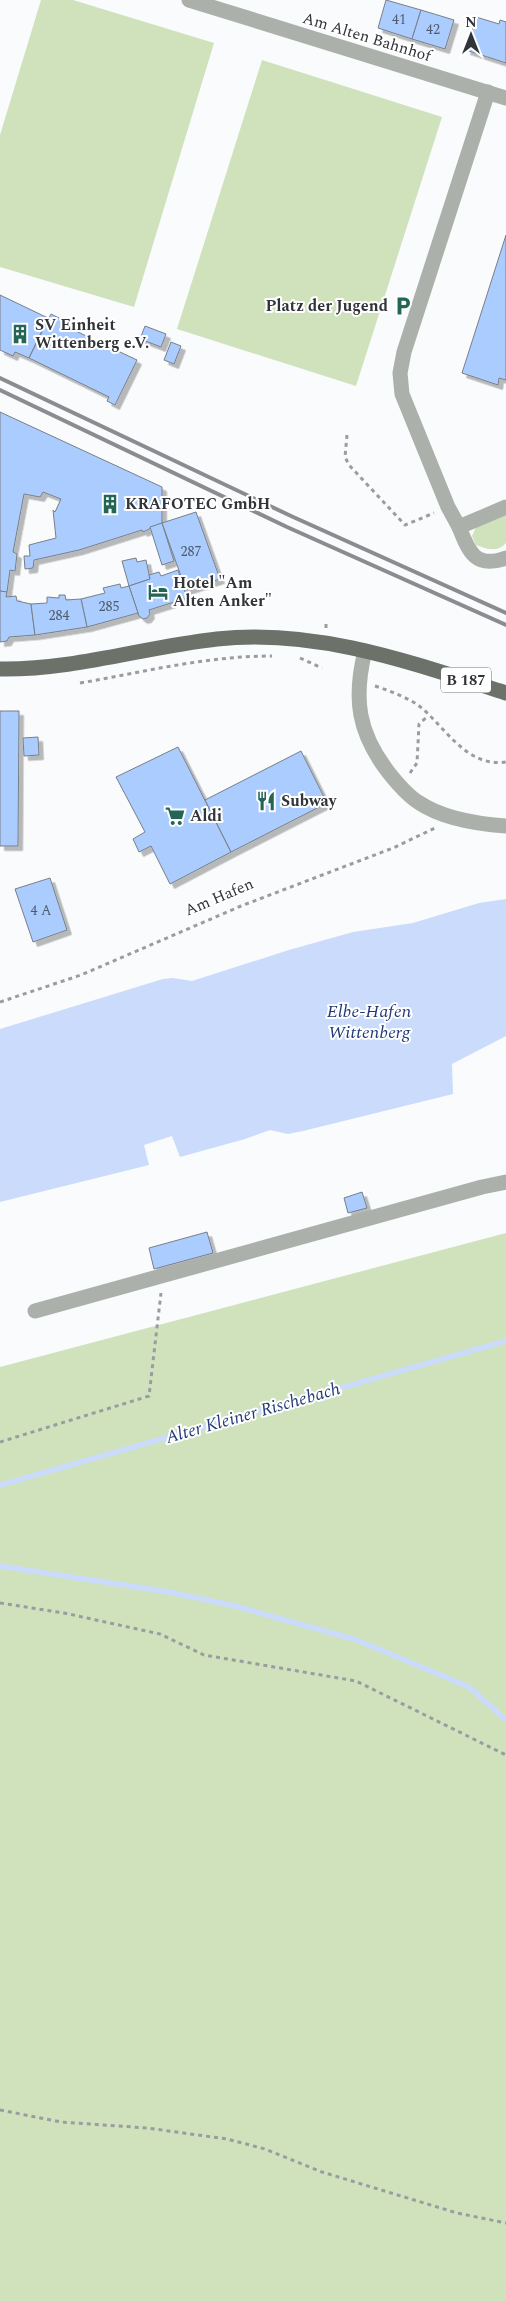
<svg xmlns="http://www.w3.org/2000/svg" width="506" height="2301" viewBox="0 0 506 2301" font-family="Spectral,serif">
<defs>
<filter id="shadow"><feDropShadow dx="4.5" dy="4.5" stdDeviation="0" flood-color="#0004"/></filter>
</defs>
<rect width="100%" height="100%" fill="#f9fbfd"/>
<g fill="#d0e2bc">
<polygon points="41,0 73,0 214,43 134,307 0,267 0,135"/>
<polygon points="262,60 442,117 356,386 177,329"/>
<path d="M506,514v29c-9,10 -19,6 -30,2l-4,-9 4,-9z"/>
<polygon points="506,1233 506,2301 0,2301 0,1367"/>
</g>
<polygon fill="#cbdbfb" points="506,899 506,1036 452,1064 453,1094 303,1131 288,1134 270,1130 245,1139 180,1157 172,1136 144,1145 149,1165 0,1202 0,1029 163,979 173,978 192,981 289,950 353,932 413,923 479,903"/>
<g fill="none" stroke-linecap="round" stroke-linejoin="round">
<g stroke="#cbdbfb" stroke-width="5.5">
<polyline points="0,1485 506,1341"/>
<polyline points="0,1566 169,1592 235,1606 357,1640 469,1687 506,1720"/>
</g>
</g>
<g fill="#aaccfe" stroke="#787f88" filter="url(#shadow)">
<polygon points="386,0 421,10 412,39 378,28"/>
<polygon points="421,10 454,20 445,49 412,39"/>
<polygon points="476,17 499,24 500,20 506,22 506,63 466,50"/>
<polygon points="506,235 506,380 499,378 498,385 462,373"/>
<polygon points="0,295 48,318 29,358 15,352 13,356 0,350"/>
<polygon points="51,314 63,320 61,324 137,360 115,405 107,401 109,397 29,358"/>
<polygon points="145,326 166,334 161,347 140,339"/>
<polygon points="171,342 181,346 174,364 164,360"/>
<polygon points="0,412 162,487 162,523 143,532 142,530 79,550 34,560 33,568 25,569 24,556 30,556 29,545 56,538 53,510 55,512 61,499 43,492 40,497 24,494 13,552 17,554 15,571 10,570 7,592 0,591"/>
<polygon points="196,512 220,579 186,590 162,523"/>
<polygon points="162,523 174,561 162,565 150,527"/>
<polygon points="136,558 137,562 146,560 150,579 129,586 122,561"/>
<polygon points="178,570 187,598 149,610 150,614 147,618 143,619 139,616 129,586 150,579 149,575 159,572 161,576"/>
<polygon points="120,584 121,588 129,586 138,613 87,627 81,599 105,593 103,588"/>
<polygon points="0,591 7,592 6,597 16,596 17,601 31,604 35,635 9,637 7,641 0,642"/>
<polygon points="59,595 65,595 66,600 81,599 87,627 35,635 31,604 47,603 47,597 59,598"/>
<polygon points="0,711 19,711 18,846 0,846"/>
<polygon points="38,737 39,755 24,756 23,738"/>
<polygon points="178,747 231,852 170,884 151,846 139,852 133,839 145,832 116,777"/>
<polygon points="301,751 327,803 231,852 205,800"/>
<polygon points="50,878 67,930 33,942 15,889"/>
<polygon points="362,1192 367,1208 348,1213 344,1198"/>
<polygon points="207,1232 213,1253 154,1269 149,1248"/>
</g>
<g fill="none" stroke-linecap="round" stroke-linejoin="round">
<g stroke="#9a9d9f" stroke-width="3" stroke-dasharray="4 4" stroke-linecap="butt">
<polyline points="347,435 345,457 349,465 405,525 434,513"/>
<polyline points="326,628 326,620"/>
<polyline points="300,658 322,668"/>
<path d="M80,683c64,-11 126,-27 192,-27"/>
<path d="M375,686c15,5 29,10 43,19 27,21 48,63 88,57"/>
<polyline points="410,773 417,763 419,724 428,716"/>
<polyline points="0,1002 81,975 241,906 393,848 435,828"/>
<polyline points="0,1442 149,1396 161,1293"/>
<polyline points="0,1603 64,1613 160,1634 204,1655 356,1681 506,1755"/>
<polyline points="0,2110 61,2122 147,2128 227,2139 265,2149 322,2172 457,2213 506,2223"/>
</g>
<g stroke="#acb0ab" stroke-width="15">
<polyline points="189,0 506,98"/>
<path d="M506,507l-47,20c10,25 16,42 47,31"/>
<polyline points="459,527 448,507 402,394 400,373 404,352 488,92"/>
<path d="M365,651c-12,48 -7,82 24,122 8,10 18,22 29,29 25,17 59,22 88,24"/>
<polyline points="35,1311 482,1187 506,1182"/>
</g>
<path stroke="#6c726a" stroke-width="15" d="M0,669c75,1 144,-22 217,-30 100,-11 196,24 289,54"/>
<g stroke="#8a8c8f" stroke-width="4">
<polyline points="0,378 291,516 506,613"/>
<polyline points="0,390 287,527 506,625"/>
</g>
</g>
<defs>
<symbol id="parking-bare" viewBox="-9 -9 18 18"><path d="M-3.5-5.5H1a3.5 3.5 0 0 1 0 7H-1V5.5H-3.5ZM-1-3.4V-.6H.8a1.4 1.4 0 0 0 0-2.8Z" fill="#246656" stroke="#fff" stroke-width="2.5" paint-order="stroke"/></symbol>
<symbol id="building-bare" viewBox="-9 -9 18 18"><path d="M-4-6H4V6H1V3H-1V6H-4ZM-2.5-4.3h1.7v1.8h-1.7ZM.8-4.3h1.7v1.8H.8ZM-2.5-1h1.7V.8h-1.7ZM.8-1h1.7V.8H.8Z" fill="#246656" stroke="#fff" stroke-width="2.5" paint-order="stroke"/></symbol>
<symbol id="hotel-bare" viewBox="-9 -9 18 18"><path d="M-6-4.5h1.5V1H6V5H4.5V3h-9V5H-6ZM-4 0a1.8 1.8 0 1 1 3.6 0ZM.5 0V-2.5h3Q6-2.5 6 0Z" fill="#246656" stroke="#fff" stroke-width="2.5" paint-order="stroke"/></symbol>
<symbol id="restaurant-bare" viewBox="-9 -9 18 18"><path d="M-5-6h1v4h1v-4h1v4h1v-4h1v5L-1.5 .5V6h-2V.5L-5-1ZM5-6V6H3V1.5H1.5Q1.5-4 5-6Z" fill="#246656" stroke="#fff" stroke-width="2.5" paint-order="stroke"/></symbol>
<symbol id="supermarket-bare" viewBox="-9 -9 18 18"><path d="M-6-5.5h2.5l.6 2H6L4.5 2H-2.5L-4.4-4H-6ZM-1.5 3.2a1.3 1.3 0 1 0 .1 0ZM3 3.2a1.3 1.3 0 1 0 .1 0Z" fill="#246656" stroke="#fff" stroke-width="2.5" paint-order="stroke"/></symbol>
</defs>
<g fill-rule="evenodd">
<use href="#parking-bare" x="389" y="292" width="28" height="28"/>
<use href="#building-bare" x="6" y="320" width="28" height="28"/>
<use href="#building-bare" x="96" y="490" width="28" height="28"/>
<use href="#hotel-bare" x="144" y="578" width="28" height="28"/>
<use href="#restaurant-bare" x="252" y="787" width="28" height="28"/>
<use href="#supermarket-bare" x="161" y="802" width="28" height="28"/>
</g>
<g text-anchor="middle" dominant-baseline="central" stroke-width="4" stroke-linejoin="round" paint-order="stroke">
<g font-size="14" fill="#4f5a6a">
<text x="399" y="19">41</text>
<text x="433" y="29">42</text>
<text x="191" y="551">287</text>
<text x="109" y="606">285</text>
<text x="59" y="615">284</text>
<text x="41" y="910">4 A</text>
</g>
<rect fill="#fff" stroke="#6f7174" stroke-width="1" x="441" y="667.5" width="50" height="25" rx="4"/>
<g font-size="15" font-weight="bold" fill="#313438">
<text x="466" y="680">B 187</text>
</g>
<g font-size="16" fill="#313438" stroke="#fff">
<text transform="translate(367 37) rotate(17)">Am Alten Bahnhof</text>
<text transform="translate(219 897) rotate(-23)">Am Hafen</text>
</g>
<g font-size="16" font-weight="bold" fill="#313438" stroke="#fff" text-anchor="start">
<text x="388" y="306" text-anchor="end">Platz der Jugend</text>
<text x="35" y="325">SV Einheit<tspan x="35" dy="18">Wittenberg e.V.</tspan></text>
<text x="125" y="504">KRAFOTEC GmbH</text>
<text x="173" y="583">Hotel "Am<tspan x="173" dy="18">Alten Anker"</tspan></text>
<text x="281" y="801">Subway</text>
<text x="190" y="816">Aldi</text>
</g>
<g font-size="18" font-style="italic" fill="#223b78" stroke="#fff">
<text x="369" y="1011">Elbe-Hafen<tspan x="369" dy="21">Wittenberg</tspan></text>
<text transform="translate(253 1413) rotate(-16)">Alter Kleiner Rischebach</text>
</g>
</g>
<g transform="translate(471 35)" stroke="#ffffff" stroke-width="4" paint-order="stroke">
<path d="M0-4L9 19L0 12L-9 19Z" fill="#313438"/>
<text y="-8" font-size="14" font-weight="bold" text-anchor="middle" fill="#313438">N</text>
</g>
</svg>
